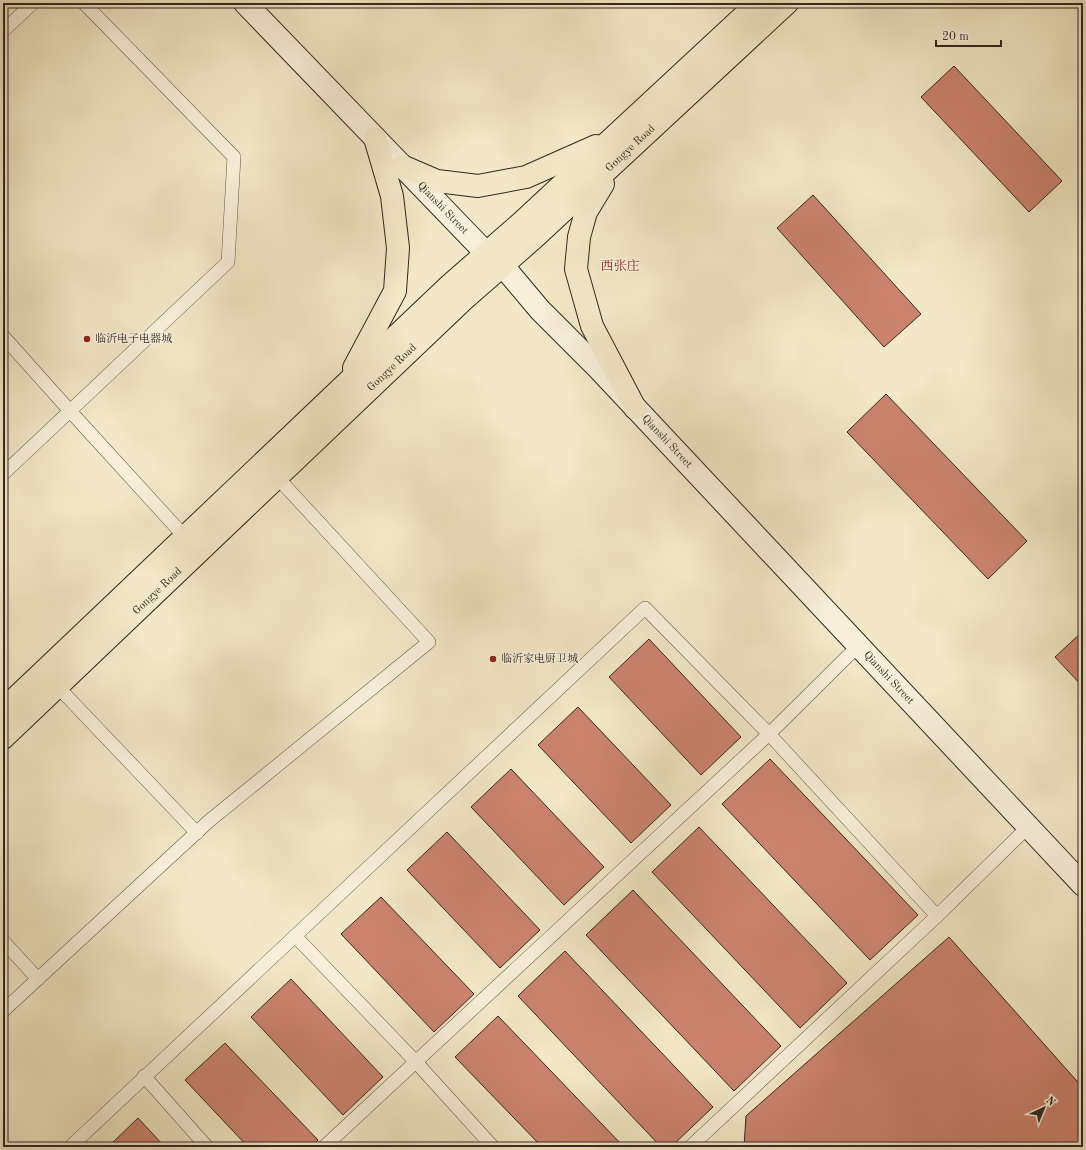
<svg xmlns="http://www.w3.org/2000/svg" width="1086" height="1150" viewBox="0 0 1086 1150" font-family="'Old Standard TT','Noto Serif SC',serif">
<rect width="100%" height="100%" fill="#f2e7c6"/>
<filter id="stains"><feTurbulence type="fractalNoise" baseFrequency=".005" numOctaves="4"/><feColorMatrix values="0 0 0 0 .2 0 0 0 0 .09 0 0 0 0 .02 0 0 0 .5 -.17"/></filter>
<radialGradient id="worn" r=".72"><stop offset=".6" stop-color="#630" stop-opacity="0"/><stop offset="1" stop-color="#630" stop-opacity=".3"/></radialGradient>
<g fill="#cb836e" stroke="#332720">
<polygon points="1074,3 1083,3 1083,13"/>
<polygon points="954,66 1062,181 1029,212 921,97"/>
<polygon points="813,195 921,314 884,347 777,228"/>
<polygon points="886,394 1027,541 988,579 847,432"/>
<polygon points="1083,631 1083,687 1055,657"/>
<polygon points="649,639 741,737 701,775 609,677"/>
<polygon points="578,707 671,805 631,843 538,745"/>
<polygon points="770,759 918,915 870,960 722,804"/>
<polygon points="511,769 604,867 564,905 471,807"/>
<polygon points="699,827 847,983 800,1028 652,872"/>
<polygon points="447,832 540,930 500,968 407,870"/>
<polygon points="633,890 781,1046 734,1091 586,935"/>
<polygon points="381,897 474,994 434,1032 341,934"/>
<polygon points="949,937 1083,1088 1083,1147 744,1147 746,1116"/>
<polygon points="565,951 713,1107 671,1147 661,1147 518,996"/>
<polygon points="291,979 383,1077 343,1115 251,1017"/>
<polygon points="498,1016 624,1147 542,1147 455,1057"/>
<polygon points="225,1043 318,1140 311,1147 248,1147 185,1080"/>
<polygon points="138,1118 165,1147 108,1147"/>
</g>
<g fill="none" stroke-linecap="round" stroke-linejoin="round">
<defs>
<g id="service">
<polyline points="3,31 33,3"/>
<polyline points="3,336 70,411 185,537"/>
<polyline points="3,474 228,262 234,157 84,3"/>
<polyline points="57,686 197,833"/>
<polyline points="295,936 415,1061 493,1147"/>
<polyline points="3,941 38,979"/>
<polyline points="3,1011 209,821 429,642 277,477"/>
<polyline points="144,1076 207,1147"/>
<polyline points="70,1147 645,608 769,734 937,916"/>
<polyline points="324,1147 769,734 858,646"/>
<polyline points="690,1147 937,916 1028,827"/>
</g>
<g id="secondary">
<path id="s1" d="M245,3l241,250 17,13 37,44 59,59 484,516"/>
</g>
<g id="primary">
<polyline points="402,166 437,181 478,186 526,177 596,146"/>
<polyline points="603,184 586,212 579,237 576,269 592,326 635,408"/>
<polyline points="354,368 395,291 398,248 392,196 375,138"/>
<polyline points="3,710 450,285 521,223 758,3"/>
<path id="s2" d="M3,738l460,-438 73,-64 251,-233"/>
</g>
</defs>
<use href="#service" stroke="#63574a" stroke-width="14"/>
<use href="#secondary" stroke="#332720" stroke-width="24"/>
<use href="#primary" stroke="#332720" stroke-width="24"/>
<use href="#service" stroke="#f7efda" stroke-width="13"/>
<use href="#secondary" stroke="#f7efda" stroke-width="22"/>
<use href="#primary" stroke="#f2e7c6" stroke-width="22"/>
</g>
<g fill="#8f2418" stroke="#f7efda" stroke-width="1.5">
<circle cx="87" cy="339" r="4"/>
<circle cx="493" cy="659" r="4"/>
</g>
<g text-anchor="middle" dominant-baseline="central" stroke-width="3" stroke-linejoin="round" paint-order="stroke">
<g font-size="11" fill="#332720" stroke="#f7efda">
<text stroke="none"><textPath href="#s2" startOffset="861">Gongye Road</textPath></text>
<text stroke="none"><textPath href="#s1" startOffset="285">Qianshi Street</textPath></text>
<text stroke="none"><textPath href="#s2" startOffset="537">Gongye Road</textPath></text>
<text stroke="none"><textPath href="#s1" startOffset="609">Qianshi Street</textPath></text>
<text stroke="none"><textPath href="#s2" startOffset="213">Gongye Road</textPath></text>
<text stroke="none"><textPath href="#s1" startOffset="933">Qianshi Street</textPath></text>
</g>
<g font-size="11" fill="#332720" stroke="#f7efda" text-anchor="start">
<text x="95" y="339">临沂电子电器城</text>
<text x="501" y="659">临沂家电厨卫城</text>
</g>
<g font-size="13" fill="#7a1f14" stroke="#f7efda">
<text x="620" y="266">西张庄</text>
</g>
</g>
<rect width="1086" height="1150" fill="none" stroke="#f2e7c6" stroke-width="16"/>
<rect x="4" y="4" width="1078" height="1142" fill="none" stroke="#332720" stroke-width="2"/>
<rect x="8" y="8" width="1070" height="1134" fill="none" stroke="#332720"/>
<g transform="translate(1044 1108) rotate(44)" stroke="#f7efda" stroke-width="3" paint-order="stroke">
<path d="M0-3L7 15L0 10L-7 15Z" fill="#332720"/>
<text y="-6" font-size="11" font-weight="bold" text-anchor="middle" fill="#332720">N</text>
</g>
<path d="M936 40v6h65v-6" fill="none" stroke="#332720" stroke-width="2"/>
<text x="942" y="40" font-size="12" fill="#332720" stroke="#f7efda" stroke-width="3" paint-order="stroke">20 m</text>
<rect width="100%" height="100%" filter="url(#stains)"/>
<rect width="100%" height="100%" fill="url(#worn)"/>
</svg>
